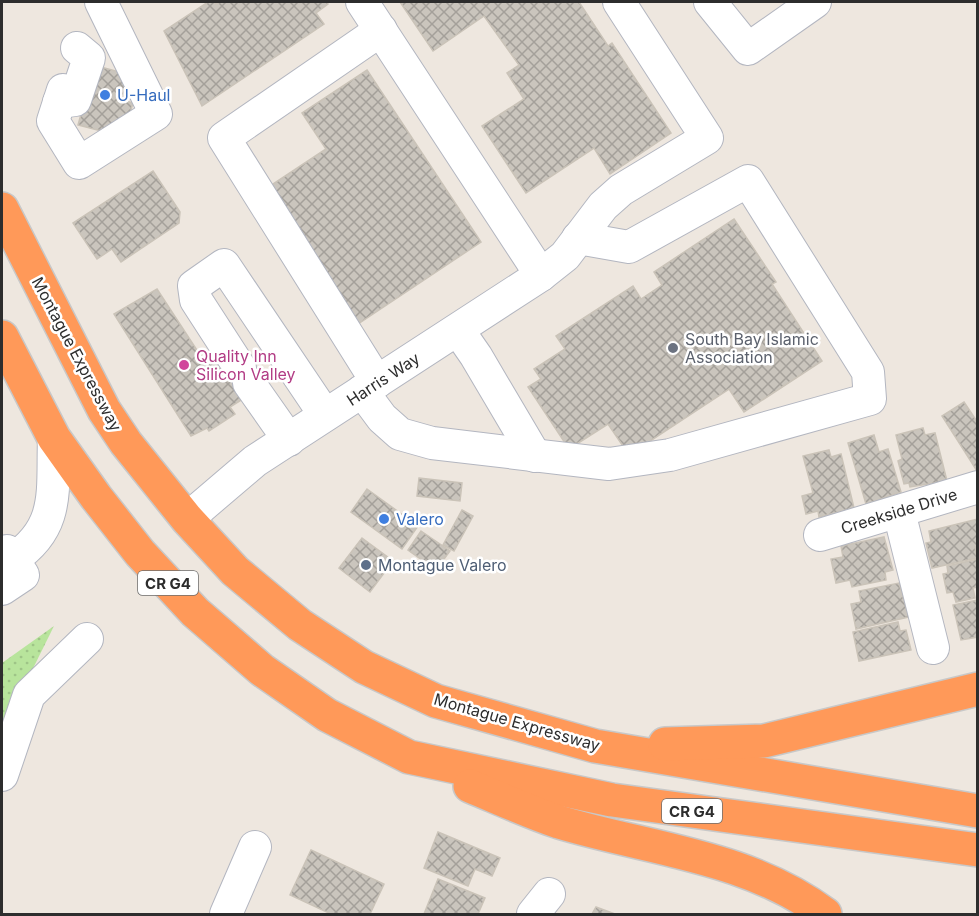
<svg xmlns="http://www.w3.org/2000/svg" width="979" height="916" viewBox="0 0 979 916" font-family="Inter,sans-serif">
<defs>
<pattern id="park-dots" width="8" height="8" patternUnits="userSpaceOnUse" patternTransform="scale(1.5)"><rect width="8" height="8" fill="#b8e49c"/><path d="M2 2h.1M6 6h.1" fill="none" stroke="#9ec487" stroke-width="1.8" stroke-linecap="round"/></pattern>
<pattern id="building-cross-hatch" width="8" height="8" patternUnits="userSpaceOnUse" patternTransform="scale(1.5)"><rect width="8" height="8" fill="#cac5bd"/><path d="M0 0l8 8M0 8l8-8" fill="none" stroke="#a4a09a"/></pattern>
</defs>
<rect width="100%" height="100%" fill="#eee7df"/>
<polygon fill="url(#park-dots)" points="54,626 2,731 2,663"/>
<g fill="url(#building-cross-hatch)" stroke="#cac3b8" stroke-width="1.5">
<polygon points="208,2 214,2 216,4 220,2 327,2 328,4 316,13 324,24 202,106 164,31"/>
<polygon points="400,2 579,2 608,46 612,43 671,133 610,174 594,148 526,193 482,126 524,99 507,73 519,65 484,16 433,51"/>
<polygon points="97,66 127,74 123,100 133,103 126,127 109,133 78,125 91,79"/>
<polygon points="367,70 481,242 358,324 267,188 326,149 302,113"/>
<polygon points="153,171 180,212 179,223 121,262 112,249 97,259 73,223"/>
<polygon points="734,219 776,282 772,284 822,361 744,412 729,389 629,455 608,424 569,449 528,387 541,379 534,369 565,349 556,336 633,286 641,299 662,285 654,272"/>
<polygon points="157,289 204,361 215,354 251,361 260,375 243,399 230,407 235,414 209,431 207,428 191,436 114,314"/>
<polygon points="964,402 978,423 977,471 942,416"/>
<polygon points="923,428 925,435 935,433 947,481 910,487 909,483 904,484 898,461 902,459 896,435"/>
<polygon points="874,435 879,452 888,449 901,492 866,504 848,443"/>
<polygon points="829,450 831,457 841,454 854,508 819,517 818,511 806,514 802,496 813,493 803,456"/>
<polygon points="419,478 462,483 460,501 417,496"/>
<polygon points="367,489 418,526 402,549 351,512"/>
<polygon points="462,510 473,516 454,551 443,545"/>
<polygon points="978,519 978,547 975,547 977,558 932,568 926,543 931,542 929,531"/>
<polygon points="421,531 450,551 436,570 408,550"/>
<polygon points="884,537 893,570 885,572 886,580 852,587 850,580 836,583 831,559 843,557 841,546"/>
<polygon points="362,538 393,561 370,592 339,568"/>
<polygon points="978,559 978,587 973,588 975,598 956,602 953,592 947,593 943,574 948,573 947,566"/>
<polygon points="899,583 909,617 856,629 851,604 861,602 859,591"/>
<polygon points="978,600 978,637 961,640 953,605"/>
<polygon points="898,622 900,631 906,630 911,650 859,661 853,632"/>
<polygon points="438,832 500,858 492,876 475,869 468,886 424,868"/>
<polygon points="311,850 384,884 370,914 331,914 290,895"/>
<polygon points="438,879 485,898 478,914 424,914"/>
<polygon points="596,907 615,914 592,914"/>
</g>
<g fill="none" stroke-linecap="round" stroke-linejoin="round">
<defs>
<g id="minor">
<polyline points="362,2 541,275"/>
<polyline points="710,2 748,49 815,2"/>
<polyline points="63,90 53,121 79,163 156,114 101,2"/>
<polyline points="59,102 75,100 89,58 77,48"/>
<polyline points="458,330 476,356 535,456"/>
<polyline points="240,368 196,300 194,286 224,265 325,415"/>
<polyline points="377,382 224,138 381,30"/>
<polyline points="249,383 289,440"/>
<polyline points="362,391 382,418 400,434 432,443 609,464 670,455 870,399 868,372 748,181 629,247 578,238"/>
<polyline points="899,512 933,648"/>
<polyline points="187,519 255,461 541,275 565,256 603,206 621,190 707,138 619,2"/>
<polyline points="820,535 978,487"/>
<path d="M13,559c48,-32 39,-69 41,-121"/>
<polyline points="2,589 23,575 7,551"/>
<polyline points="2,775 29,695 87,639"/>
<polyline points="226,914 255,847"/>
<polyline points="533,914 549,894"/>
</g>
<g id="highway">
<polyline points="2,209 104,410 126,443 187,519 235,571 300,625 364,667 436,701 595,746 978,811"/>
<polyline points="2,337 54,438 96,497 140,553 195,612 262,670 327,715 409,757 612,800 978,850"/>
<polyline points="665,744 764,741 978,689"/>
<path d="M470,786c29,12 59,26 89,36 89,27 189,34 266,92"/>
</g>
</defs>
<use href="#minor" stroke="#b3b6c0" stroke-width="34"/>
<use href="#highway" stroke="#c8c8c8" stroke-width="36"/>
<use href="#minor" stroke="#fff" stroke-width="32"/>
<use href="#highway" stroke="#ff9959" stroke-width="33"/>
</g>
<g fill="#3f7fe0" stroke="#fff" stroke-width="2">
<circle cx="105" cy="95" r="6"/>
<circle cx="384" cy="519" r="6"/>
</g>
<circle fill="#6b7280" stroke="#fff" stroke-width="2" cx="673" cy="348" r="6"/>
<circle fill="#d1479c" stroke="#fff" stroke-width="2" cx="184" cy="365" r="6"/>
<circle fill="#5c6f8a" stroke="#fff" stroke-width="2" cx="366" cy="565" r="6"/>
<g text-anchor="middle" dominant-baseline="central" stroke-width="5" stroke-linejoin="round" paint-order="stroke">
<g fill="#fff" stroke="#6c6c6c" stroke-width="1.5">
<rect x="138" y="571" width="60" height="24" rx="4.5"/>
<rect x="662" y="799" width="60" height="24" rx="4.5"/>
</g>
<g font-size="15" font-weight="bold" fill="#2d2d2d">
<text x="168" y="583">CR G4</text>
<text x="692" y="811">CR G4</text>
</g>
<g font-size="16" fill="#366cbe" stroke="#fff" text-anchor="start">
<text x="117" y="95">U-Haul</text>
<text x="396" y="519">Valero</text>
</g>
<g font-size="16" fill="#5b616d" stroke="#fff" text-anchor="start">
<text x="685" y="339">South Bay Islamic<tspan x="685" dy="18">Association</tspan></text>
</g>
<g font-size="16" fill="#2d2d2d" stroke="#fff">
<text transform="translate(77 354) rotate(62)">Montague Expressway</text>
<text transform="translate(383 379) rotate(-33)">Harris Way</text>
<text transform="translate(899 511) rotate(-17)">Creekside Drive</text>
<text transform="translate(517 722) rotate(16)">Montague Expressway</text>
</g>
<g font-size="16" fill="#b23c85" stroke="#fff" text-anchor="start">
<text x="196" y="356">Quality Inn<tspan x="196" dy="18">Silicon Valley</tspan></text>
</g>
<g font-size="16" fill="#4e5e75" stroke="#fff" text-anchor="start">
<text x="378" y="565">Montague Valero</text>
</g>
</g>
<rect width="979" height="916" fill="none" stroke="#2d2d2d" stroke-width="6"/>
</svg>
